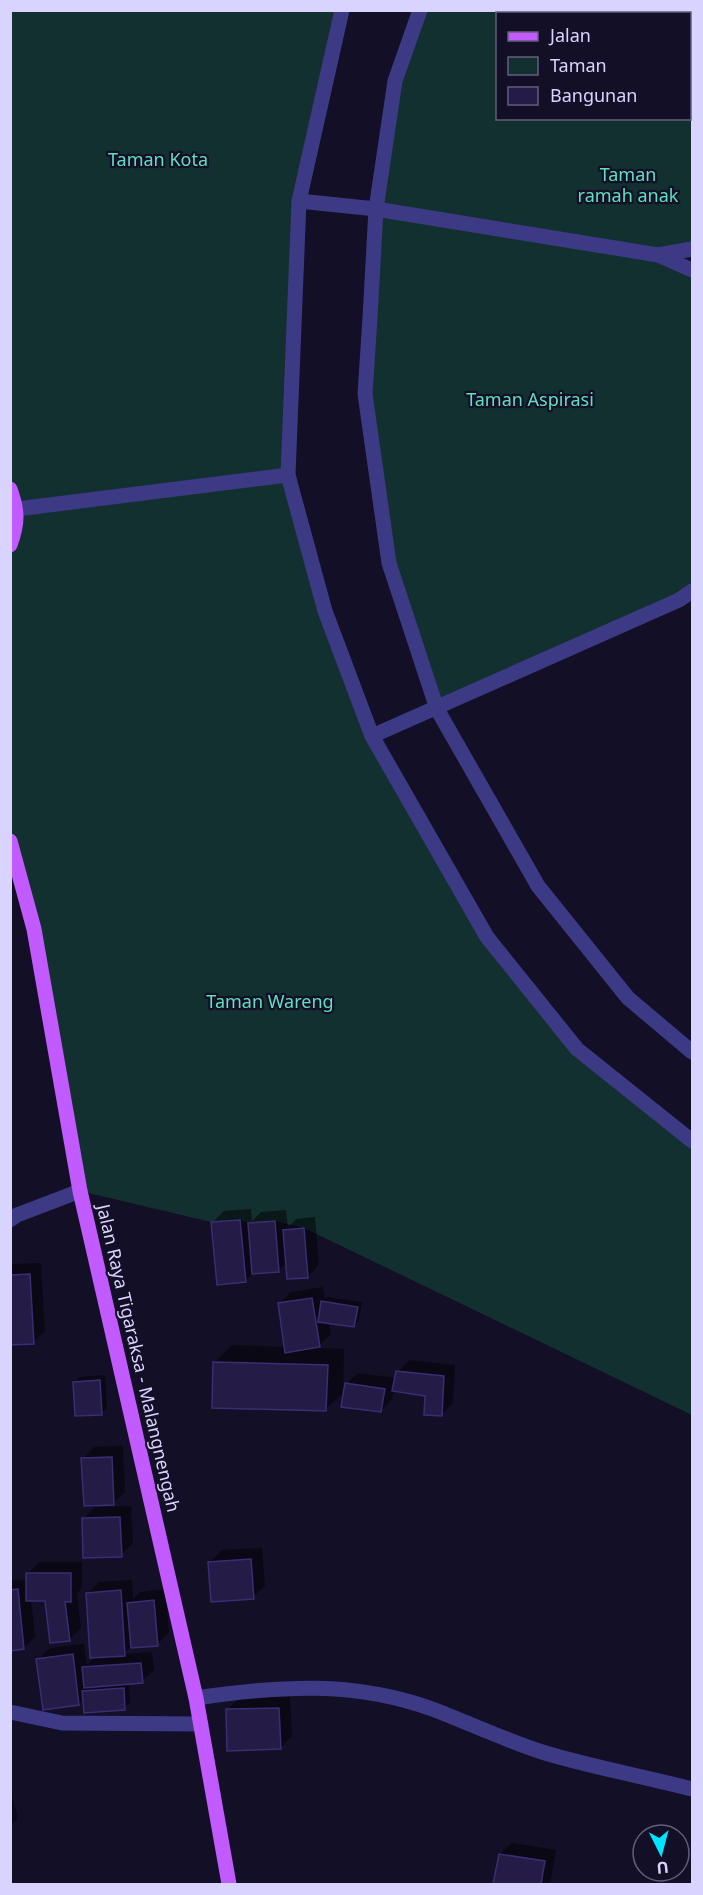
<svg xmlns="http://www.w3.org/2000/svg" width="703" height="1895" viewBox="0 0 703 1895" font-family="'Noto Sans',sans-serif">
<rect width="100%" height="100%" fill="#130f26"/>
<g fill="#12302f" fill-rule="evenodd">
<polygon points="10,11 342,11 299,201 288,475 372,736 487,937 577,1049 692,1141 692,1415 304,1228 275,1221 248,1223 240,1220 211,1222 80,1191 11,841"/>
<path d="M420,11h272v238l-33,6 33,15v321l-255,118 -48,-146 -24,-169 30,-313zM498,14h192v104h-192z"/>
</g>
<g fill="#0007">
<polygon points="251,1209 252,1221 261,1212 286,1210 288,1228 296,1219 315,1217 319,1265 307,1277 287,1262 279,1270 254,1272 245,1281 212,1223 224,1211"/>
<polygon points="41,1263 45,1331 33,1342 10,1343 10,1264"/>
<polygon points="323,1287 325,1299 328,1297 362,1302 359,1320 354,1326 329,1322 331,1334 317,1348 344,1349 343,1393 326,1409 215,1362 232,1345 286,1347 279,1304 291,1292"/>
<polygon points="409,1360 455,1365 453,1403 441,1415 427,1395 394,1389 392,1399 381,1411 346,1384 358,1373 396,1378 398,1372"/>
<polygon points="105,1375 107,1408 101,1413 75,1382 80,1377"/>
<polygon points="123,1446 125,1492 113,1503 83,1459 94,1447"/>
<polygon points="131,1506 133,1543 121,1555 83,1519 95,1507"/>
<polygon points="262,1548 265,1586 253,1597 210,1562 222,1550"/>
<polygon points="40,1562 82,1562 82,1588 77,1593 81,1628 70,1639 46,1600 31,1600 35,1636 24,1648 10,1650 10,1581 28,1579 28,1574"/>
<polygon points="132,1580 133,1599 140,1592 165,1589 169,1632 158,1644 131,1647 124,1654 152,1652 154,1670 142,1681 129,1682 130,1703 124,1708 84,1698 79,1704 38,1660 50,1648 84,1644 87,1665 96,1656 88,1593 99,1582"/>
<polygon points="290,1697 292,1736 280,1748 227,1710 239,1698"/>
<polygon points="11,1793 18,1818 10,1826 10,1794"/>
<polygon points="512,1843 556,1850 550,1884 495,1884 500,1854"/>
</g>
<g fill="#241b47" stroke="#3b2d73" stroke-width="1.5">
<polygon points="240,1220 246,1282 217,1285 211,1222"/>
<polygon points="275,1221 279,1272 252,1274 248,1223"/>
<polygon points="304,1228 308,1278 287,1279 283,1230"/>
<polygon points="30,1274 34,1344 10,1345 10,1275"/>
<polygon points="312,1298 320,1347 285,1353 278,1303"/>
<polygon points="321,1301 358,1307 354,1327 318,1322"/>
<polygon points="213,1362 328,1365 326,1411 212,1408"/>
<polygon points="396,1371 444,1376 442,1416 424,1415 425,1396 392,1391"/>
<polygon points="100,1380 102,1415 75,1416 73,1382"/>
<polygon points="345,1383 385,1389 381,1412 341,1407"/>
<polygon points="112,1457 114,1505 84,1506 81,1458"/>
<polygon points="120,1517 122,1557 83,1558 82,1518"/>
<polygon points="251,1559 254,1599 211,1602 208,1562"/>
<polygon points="26,1573 71,1573 71,1602 65,1602 70,1641 50,1643 45,1601 26,1601"/>
<polygon points="18,1589 24,1649 10,1651 10,1590"/>
<polygon points="121,1590 125,1656 90,1658 86,1593"/>
<polygon points="154,1600 158,1646 131,1648 127,1603"/>
<polygon points="73,1654 79,1705 43,1710 36,1659"/>
<polygon points="141,1663 143,1683 84,1688 82,1667"/>
<polygon points="124,1688 125,1710 84,1713 82,1691"/>
<polygon points="279,1708 281,1749 227,1751 226,1709"/>
<polygon points="499,1854 545,1861 541,1884 493,1884"/>
</g>
<g fill="none" stroke-linecap="round" stroke-linejoin="round">
<g stroke="#3d3a85" stroke-width="15">
<polyline points="342,10 299,201 288,475 325,611 372,736 487,937 577,1049 692,1141"/>
<polyline points="420,10 395,81 376,209 370,318 365,394 389,563 437,709 538,886 628,998 692,1052"/>
<polyline points="299,201 376,209 658,255 692,270"/>
<polyline points="658,255 692,249"/>
<polyline points="17,509 288,475"/>
<polyline points="372,736 679,600 692,591"/>
<polyline points="10,1220 17,1215 80,1191"/>
<path d="M196,1698c83,-12 158,-18 239,12 36,14 70,30 107,42 49,15 100,24 150,37"/>
<polyline points="10,1712 62,1723 201,1724"/>
</g>
<g stroke="#c25bff" stroke-width="15">
<path d="M10,489c8,22 8,34 0,56"/>
<polyline points="10,841 34,929 80,1191 196,1698 229,1884"/>
</g>
</g>
<g text-anchor="middle" dominant-baseline="central" stroke-width="4.5" stroke-linejoin="round" paint-order="stroke">
<g font-size="18" fill="#5fe0c0" stroke="#130f26">
<text x="158" y="159">Taman Kota</text>
<text x="628" y="174">Taman<tspan x="628" dy="21">ramah anak</tspan></text>
<text x="530" y="399">Taman Aspirasi</text>
<text x="270" y="1001">Taman Wareng</text>
</g>
<g font-size="18" fill="#d9d4ff" stroke="#130f26">
<text transform="translate(139 1358) rotate(77)">Jalan Raya Tigaraksa - Malangnengah</text>
</g>
</g>
<rect width="703" height="1895" fill="none" stroke="#d9d4ff" stroke-width="24"/>
<rect x="496" y="12" width="195" height="108" fill="#130f26" stroke="#625e7d" stroke-width="1.5"/>
<rect x="508" y="32" width="30" height="9" fill="#c25bff" stroke="#625e7d" stroke-width="1.5"/>
<text x="550" y="42" font-size="18" fill="#d9d4ff">Jalan</text>
<rect x="508" y="57" width="30" height="18" fill="#12302f" stroke="#625e7d" stroke-width="1.5"/>
<text x="550" y="72" font-size="18" fill="#d9d4ff">Taman</text>
<rect x="508" y="87" width="30" height="18" fill="#241b47" stroke="#625e7d" stroke-width="1.5"/>
<text x="550" y="102" font-size="18" fill="#d9d4ff">Bangunan</text>
<g transform="translate(661 1853) rotate(174)"><circle r="28" fill="#130f26" stroke="#625e7d" stroke-width="1.5"/>
<path d="M0-4.5L10 22L0 15L-10 22Z" fill="#00e5ff"/>
<text y="-9" font-size="16" font-weight="bold" text-anchor="middle" fill="#d9d4ff">U</text>
</g>
</svg>
